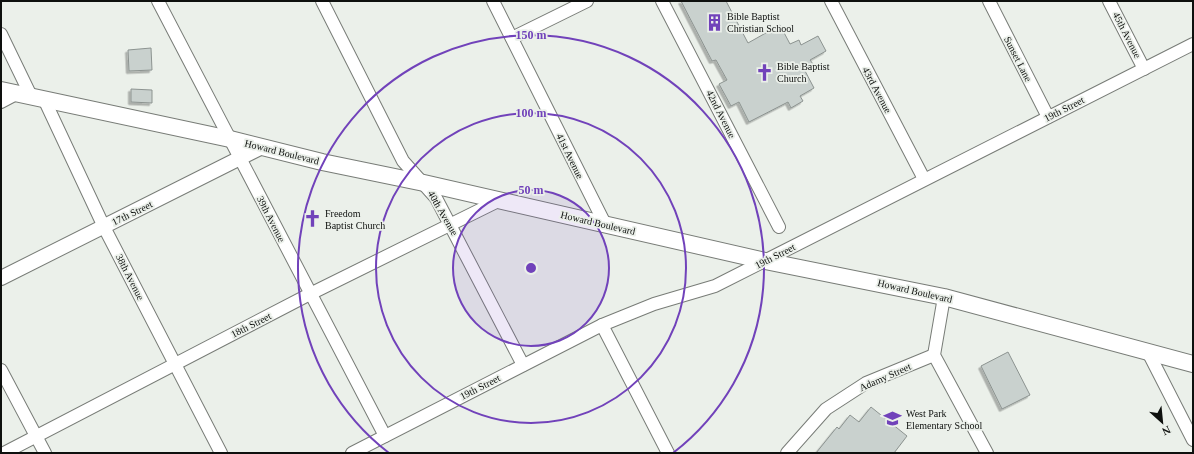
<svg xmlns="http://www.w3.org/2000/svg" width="1194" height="454" viewBox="0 0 1194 454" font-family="'Times New Roman',serif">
<defs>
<filter id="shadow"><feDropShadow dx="-2.5" dy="2.5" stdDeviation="0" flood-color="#0004"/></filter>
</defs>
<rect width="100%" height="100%" fill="#ebf0ea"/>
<g fill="#c9d1ce" stroke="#8c9390" filter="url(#shadow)">
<polygon points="681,1 726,1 748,43 780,25 790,44 799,40 801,45 818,36 826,51 810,60 813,64 804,69 814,88 800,96 803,101 791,108 788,102 749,122 739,102 731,106 719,84 727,80 716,60 712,61"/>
<polygon points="151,48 152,70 129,71 128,50"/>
<polygon points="131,89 152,90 152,103 131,102"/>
<polygon points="1008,352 1030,395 1002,409 981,366"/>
<polygon points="871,407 907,436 894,453 816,453 837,427 839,429 850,415 859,422"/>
</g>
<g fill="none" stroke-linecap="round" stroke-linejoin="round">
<defs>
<g id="minor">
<polyline points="158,1 385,436"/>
<polyline points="322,1 403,161 436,198 523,365"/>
<polyline points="493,1 605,224"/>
<polyline points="662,1 779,227"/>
<polyline points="831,1 924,179"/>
<polyline points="989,1 1048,117"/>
<polyline points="1109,1 1144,69"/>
<polyline points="1,34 31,96"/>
<polyline points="512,38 587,1"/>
<polyline points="44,99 104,227 221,453"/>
<polyline points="1,102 18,93"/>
<polyline points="944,297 934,355 987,453"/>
<polyline points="602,325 668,453"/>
<polyline points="1148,352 1193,440"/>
<polyline points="1,370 45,453"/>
<polyline points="4,453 310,294 498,201"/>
<polyline points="352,453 602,325 654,304 715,286 1193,44"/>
<polyline points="787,453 826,409 866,383 934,355"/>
</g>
<polyline id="tertiary" points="1,278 262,147"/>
<polyline id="secondary" points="1,90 230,139 322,162 424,183 765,261 944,297 1193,364"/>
</defs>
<use href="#minor" stroke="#787c77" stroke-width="14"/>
<use href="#tertiary" stroke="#787c77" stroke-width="16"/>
<use href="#secondary" stroke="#787c77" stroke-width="18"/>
<use href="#minor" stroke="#fff" stroke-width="12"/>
<use href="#tertiary" stroke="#fff" stroke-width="14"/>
<use href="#secondary" stroke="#fff" stroke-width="16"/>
</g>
<circle cx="531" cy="268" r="78" fill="#7142ba" fill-opacity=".12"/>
<g fill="none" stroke="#7142ba" stroke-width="2">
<circle cx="531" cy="268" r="78"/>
<circle cx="531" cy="268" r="155"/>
<path d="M389 453A233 233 0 1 1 673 453"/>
</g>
<defs>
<symbol id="building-bare" viewBox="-9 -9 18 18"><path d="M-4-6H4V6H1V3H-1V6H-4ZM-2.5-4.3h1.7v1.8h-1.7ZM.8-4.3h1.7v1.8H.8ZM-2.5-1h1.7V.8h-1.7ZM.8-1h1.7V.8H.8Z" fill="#7142ba" stroke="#ebf0ea" stroke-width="2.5" paint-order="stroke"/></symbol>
<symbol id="church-bare" viewBox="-9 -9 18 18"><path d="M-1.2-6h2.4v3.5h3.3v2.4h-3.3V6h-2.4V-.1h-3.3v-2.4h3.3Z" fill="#7142ba" stroke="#ebf0ea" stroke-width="2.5" paint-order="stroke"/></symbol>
<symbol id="school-bare" viewBox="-9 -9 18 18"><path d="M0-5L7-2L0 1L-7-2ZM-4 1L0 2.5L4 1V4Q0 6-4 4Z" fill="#7142ba" stroke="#ebf0ea" stroke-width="2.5" paint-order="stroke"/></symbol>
</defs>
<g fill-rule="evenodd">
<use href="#building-bare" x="702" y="10" width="25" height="25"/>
<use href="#church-bare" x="752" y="60" width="25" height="25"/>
<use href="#church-bare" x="300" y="206" width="25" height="25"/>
<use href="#school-bare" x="880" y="406" width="25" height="25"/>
</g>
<g text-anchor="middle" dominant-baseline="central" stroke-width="3.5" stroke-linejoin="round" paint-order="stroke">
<g font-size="10" fill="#0e100e" stroke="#ebf0ea" text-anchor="start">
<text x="727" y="16">Bible Baptist<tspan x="727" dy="12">Christian School</tspan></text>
<text x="777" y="66">Bible Baptist<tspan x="777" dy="12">Church</tspan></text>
<text x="325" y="213">Freedom<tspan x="325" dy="12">Baptist Church</tspan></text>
<text x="906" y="413">West Park<tspan x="906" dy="12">Elementary School</tspan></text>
</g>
<g font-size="10" fill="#0e100e" stroke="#ebf0ea">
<text transform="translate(1127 35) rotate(63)">45th Avenue</text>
<text transform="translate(1018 59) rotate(63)">Sunset Lane</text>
<text transform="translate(877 90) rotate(62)">43rd Avenue</text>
<text transform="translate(1064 109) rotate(-27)">19th Street</text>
<text transform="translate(721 114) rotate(63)">42nd Avenue</text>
<text transform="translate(282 152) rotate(14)">Howard Boulevard</text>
<text transform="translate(570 156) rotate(64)">41st Avenue</text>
<text transform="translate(132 213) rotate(-26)">17th Street</text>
<text transform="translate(443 213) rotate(60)">40th Avenue</text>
<text transform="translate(271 219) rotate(63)">39th Avenue</text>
<text transform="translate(598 223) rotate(13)">Howard Boulevard</text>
<text transform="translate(775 256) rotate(-27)">19th Street</text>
<text transform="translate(130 277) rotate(63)">38th Avenue</text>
<text transform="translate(915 291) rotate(13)">Howard Boulevard</text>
<text transform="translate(251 325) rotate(-27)">18th Street</text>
<text transform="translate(885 377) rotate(-24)">Adamy Street</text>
<text transform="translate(480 387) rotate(-27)">19th Street</text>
</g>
</g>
<circle cx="531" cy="268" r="6" fill="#7142ba" stroke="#ebf0ea" stroke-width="2"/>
<g font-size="12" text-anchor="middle" font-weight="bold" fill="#7142ba" stroke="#ebf0ea" stroke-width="3.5" stroke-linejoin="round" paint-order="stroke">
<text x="531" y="39">150 m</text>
<text x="531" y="117">100 m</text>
<text x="531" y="194">50 m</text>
</g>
<rect width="1194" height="454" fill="none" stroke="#0e100e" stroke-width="4"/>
<g transform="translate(1162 422) rotate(153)" stroke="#ebf0ea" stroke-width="3" paint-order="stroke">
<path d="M0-3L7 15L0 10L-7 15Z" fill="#0e100e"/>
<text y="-6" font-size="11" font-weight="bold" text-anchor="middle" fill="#0e100e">N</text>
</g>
</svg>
